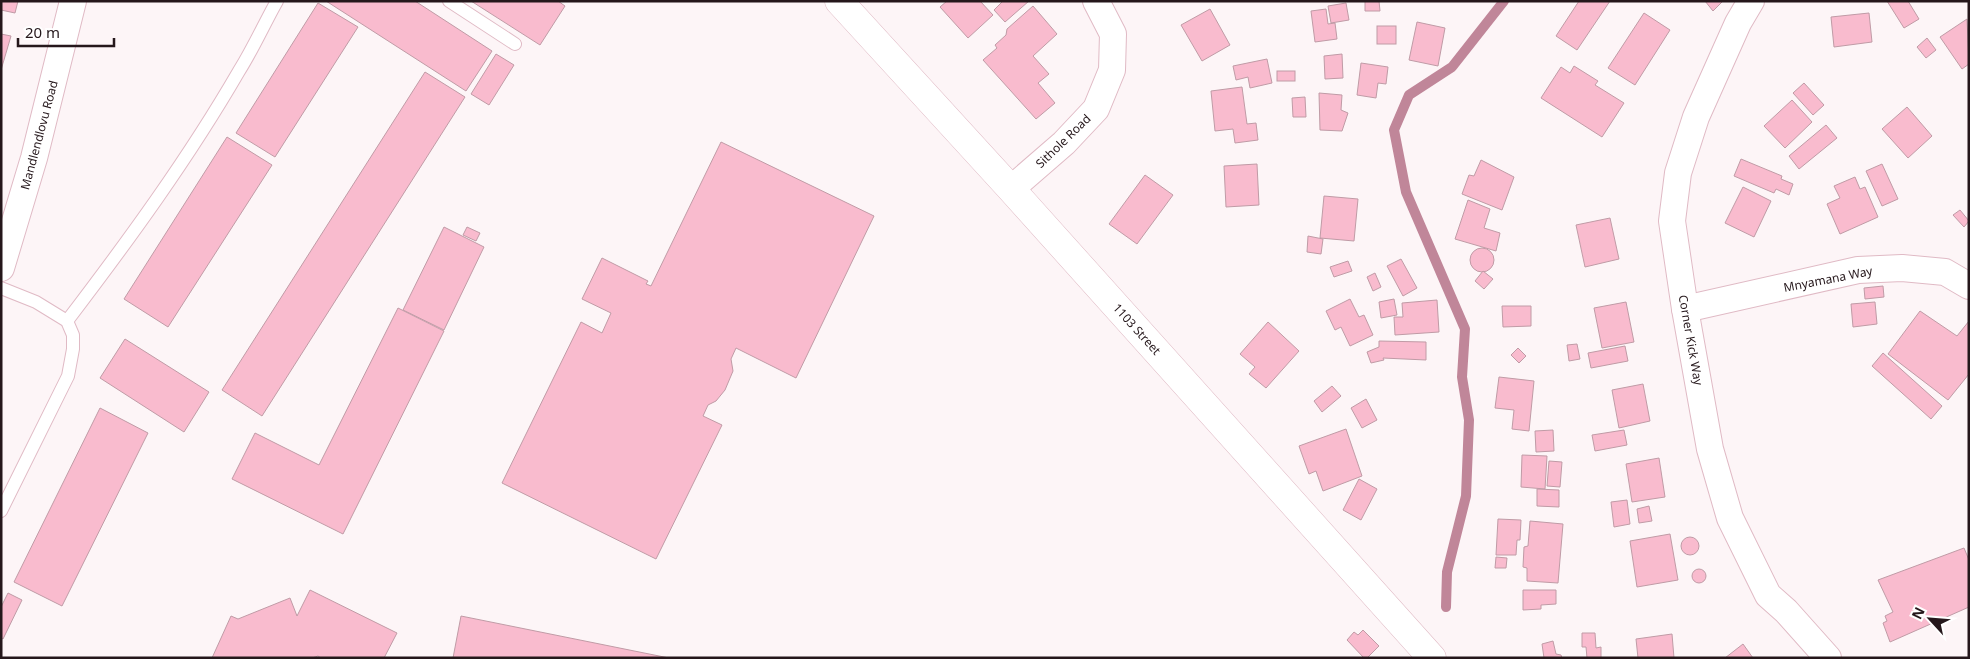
<svg xmlns="http://www.w3.org/2000/svg" width="1970" height="659" viewBox="0 0 1970 659" font-family="'Noto Sans',sans-serif">
<rect width="100%" height="100%" fill="#fdf5f7"/>
<g fill="none" stroke-linecap="round" stroke-linejoin="round">
<polyline stroke="#c08699" stroke-width="10" points="1446,607 1447,572 1466,496 1469,420 1462,377 1465,329 1406,192 1394,130 1409,95 1452,67 1504,1"/>
</g>
<g fill="#f9bbce" stroke="#c09ba6">
<polygon points="1,1 18,1 15,13 1,10"/>
<polygon points="326,1 415,1 492,51 466,91"/>
<polygon points="471,1 558,1 565,6 540,45"/>
<polygon points="947,1 980,1 993,15 968,38 940,7"/>
<polygon points="1003,1 1029,1 1005,22 994,10"/>
<polygon points="1365,1 1379,1 1380,11 1365,11"/>
<polygon points="1579,1 1610,1 1577,50 1556,36"/>
<polygon points="1705,1 1723,1 1713,11"/>
<polygon points="1887,1 1908,1 1919,19 1904,28"/>
<polygon points="318,3 358,27 275,157 236,133"/>
<polygon points="1346,3 1349,20 1331,23 1328,6"/>
<polygon points="1033,6 1057,34 1033,56 1049,74 1038,83 1055,103 1036,119 983,60 997,48 995,45 1006,35 1007,29"/>
<polygon points="1210,9 1230,45 1202,61 1181,25"/>
<polygon points="1326,9 1328,24 1335,23 1337,39 1315,42 1311,11"/>
<polygon points="1644,13 1670,30 1635,85 1608,68"/>
<polygon points="1869,13 1872,42 1834,47 1831,17"/>
<polygon points="1967,19 1969,64 1962,69 1940,37"/>
<polygon points="1417,22 1445,28 1438,66 1409,60"/>
<rect x="1377" y="26" width="19" height="18"/>
<polygon points="1,34 11,36 1,70"/>
<polygon points="1927,38 1936,50 1926,58 1917,47"/>
<polygon points="496,54 514,65 489,105 471,94"/>
<polygon points="1342,54 1343,78 1325,79 1324,56"/>
<polygon points="1267,59 1272,83 1250,88 1248,77 1236,80 1233,66"/>
<polygon points="1361,63 1388,67 1386,84 1378,83 1376,98 1357,95"/>
<polygon points="1574,66 1598,81 1595,85 1624,103 1602,137 1541,98 1561,67 1570,73"/>
<rect x="1277" y="71" width="18" height="10"/>
<polygon points="425,72 465,97 262,416 222,390"/>
<polygon points="1804,83 1824,105 1813,115 1793,93"/>
<polygon points="1242,87 1247,124 1256,123 1258,140 1235,143 1233,129 1215,131 1211,91"/>
<polygon points="1319,93 1342,95 1341,110 1348,113 1342,131 1320,130"/>
<polygon points="1305,97 1306,117 1293,117 1292,98"/>
<polygon points="1792,100 1812,122 1785,148 1764,126"/>
<polygon points="1907,107 1932,136 1908,158 1882,129"/>
<polygon points="1826,125 1837,138 1799,169 1789,156"/>
<polygon points="227,137 272,165 168,327 124,299"/>
<polygon points="721,142 874,216 796,378 736,348 731,359 733,371 725,390 716,401 708,405 703,416 722,425 656,559 502,483 581,322 602,333 611,313 582,299 602,258 648,281 646,284 651,286"/>
<polygon points="1741,159 1782,176 1781,179 1793,184 1789,195 1776,189 1774,193 1734,176"/>
<polygon points="1481,160 1514,177 1502,210 1462,194 1469,175 1474,176"/>
<polygon points="1257,164 1259,205 1226,207 1224,166"/>
<polygon points="1882,164 1898,199 1882,206 1866,171"/>
<polygon points="1145,175 1173,195 1137,244 1109,224"/>
<polygon points="1855,177 1860,189 1865,187 1878,217 1840,234 1827,204 1840,198 1834,186"/>
<polygon points="1743,187 1771,201 1754,237 1725,223"/>
<polygon points="1324,196 1358,199 1354,241 1320,238"/>
<polygon points="1468,200 1490,209 1484,228 1500,233 1496,251 1455,239"/>
<polygon points="1960,210 1969,221 1964,227 1953,215"/>
<polygon points="1610,218 1619,259 1585,267 1576,225"/>
<polygon points="444,227 484,247 444,330 403,310"/>
<polygon points="467,227 480,233 476,241 463,235"/>
<polygon points="1308,236 1323,239 1321,254 1307,252"/>
<circle cx="1482" cy="260" r="12"/>
<polygon points="1401,259 1417,288 1403,296 1387,266"/>
<polygon points="1348,261 1352,271 1334,277 1330,267"/>
<polygon points="1483,271 1493,279 1484,289 1475,281"/>
<polygon points="1375,273 1381,287 1373,291 1367,277"/>
<polygon points="1883,286 1884,297 1865,299 1864,288"/>
<polygon points="1350,299 1359,317 1364,315 1373,335 1350,346 1341,327 1335,330 1326,311"/>
<polygon points="1394,299 1397,315 1381,318 1379,302"/>
<polygon points="1437,300 1439,332 1395,335 1394,317 1403,317 1402,303"/>
<polygon points="1626,302 1634,342 1602,348 1594,308"/>
<polygon points="1875,302 1877,324 1853,327 1851,304"/>
<polygon points="1502,306 1531,306 1531,326 1503,327"/>
<polygon points="398,308 444,331 343,534 232,479 255,433 319,465"/>
<polygon points="1920,311 1957,336 1969,321 1969,374 1948,400 1888,354"/>
<polygon points="1268,322 1299,351 1266,388 1249,374 1255,367 1240,354"/>
<polygon points="125,339 209,392 184,432 100,378"/>
<polygon points="1379,341 1426,342 1426,360 1383,358 1384,360 1371,363 1367,352 1379,347"/>
<polygon points="1577,344 1580,359 1569,361 1567,345"/>
<polygon points="1625,346 1628,361 1591,368 1588,353"/>
<polygon points="1518,348 1526,356 1519,363 1511,355"/>
<polygon points="1883,353 1942,406 1931,419 1872,366"/>
<polygon points="1499,377 1534,381 1529,431 1512,429 1514,410 1495,408"/>
<polygon points="1643,384 1650,421 1619,428 1612,390"/>
<polygon points="1332,386 1341,396 1322,412 1314,401"/>
<polygon points="1366,399 1377,420 1362,428 1351,408"/>
<polygon points="100,408 148,433 62,606 14,582"/>
<polygon points="1346,429 1362,476 1323,491 1316,471 1309,474 1299,446"/>
<polygon points="1553,430 1554,451 1536,452 1535,431"/>
<polygon points="1624,430 1627,445 1595,451 1592,435"/>
<polygon points="1522,455 1547,456 1545,489 1521,487"/>
<polygon points="1659,458 1665,497 1632,502 1626,464"/>
<polygon points="1549,461 1562,462 1560,487 1547,486"/>
<polygon points="1359,479 1377,489 1361,520 1343,510"/>
<polygon points="1537,489 1559,490 1559,507 1537,506"/>
<polygon points="1627,500 1630,524 1614,527 1611,502"/>
<polygon points="1649,506 1652,521 1639,523 1637,509"/>
<polygon points="1498,519 1521,520 1520,540 1517,540 1516,555 1496,555"/>
<polygon points="1530,521 1563,524 1558,583 1527,581 1527,568 1523,567 1524,547 1528,546"/>
<polygon points="1670,534 1678,580 1637,587 1630,541"/>
<circle cx="1690" cy="546" r="9"/>
<polygon points="1964,548 1969,560 1969,607 1890,642 1883,623 1887,621 1885,616 1893,612 1878,580"/>
<polygon points="1496,557 1507,558 1506,568 1495,568"/>
<circle cx="1699" cy="576" r="7"/>
<polygon points="310,590 397,633 384,658 321,658 318,656 312,658 212,658 231,616 238,619 290,598 297,616"/>
<polygon points="1523,590 1556,590 1556,604 1541,605 1541,609 1523,610"/>
<polygon points="8,593 22,600 3,639 1,638 1,607"/>
<polygon points="461,616 669,658 453,658"/>
<polygon points="1363,630 1379,646 1367,658 1364,658 1347,640 1354,632 1358,635"/>
<polygon points="1582,633 1595,633 1596,648 1601,647 1601,658 1587,658 1586,647 1582,647"/>
<polygon points="1672,634 1674,658 1638,658 1636,639"/>
<polygon points="1553,641 1556,654 1561,655 1562,658 1544,658 1542,644"/>
<polygon points="1743,644 1753,658 1725,658"/>
</g>
<g fill="none" stroke-linecap="round" stroke-linejoin="round">
<defs>
<g id="lane">
<polyline points="449,1 515,44"/>
<polyline points="1,288 36,302 67,321 73,335 73,349 68,376 1,511"/>
<path d="M67,321c61,-80 121,-162 172,-250 14,-22 25,-47 38,-70"/>
</g>
<g id="street">
<polyline points="1751,1 1738,23 1696,117 1678,173 1672,221 1685,309 1710,449 1730,518 1768,595 1786,611 1828,658"/>
<polyline points="1011,189 1064,143 1096,109 1112,70 1113,34 1096,1"/>
<polyline points="1,268 34,158 73,1"/>
<polyline points="1685,309 1858,270 1902,268 1945,272 1969,286"/>
</g>
<polyline id="secondary" points="839,1 1011,189 1432,658"/>
</defs>
<use href="#lane" stroke="#e0bac5" stroke-width="14"/>
<use href="#street" stroke="#e0bac5" stroke-width="28"/>
<use href="#secondary" stroke="#e0bac5" stroke-width="29"/>
<use href="#lane" stroke="#fff" stroke-width="12"/>
<use href="#street" stroke="#fff" stroke-width="26"/>
<use href="#secondary" stroke="#fff" stroke-width="28"/>
</g>
<g text-anchor="middle" dominant-baseline="central" stroke-width="4" stroke-linejoin="round" paint-order="stroke">
<g font-size="12" fill="#25171b" stroke="#fff">
<text transform="translate(39 135) rotate(-75)">Mandlendlovu Road</text>
<text transform="translate(1063 141) rotate(-44)">Sithole Road</text>
<text transform="translate(1828 279) rotate(-11)">Mnyamana Way</text>
<text transform="translate(1137 329) rotate(48)">1103 Street</text>
<text transform="translate(1691 340) rotate(80)">Corner Kick Way</text>
</g>
</g>
<rect width="1970" height="659" fill="none" stroke="#25171b" stroke-width="5"/>
<g transform="translate(1930 619) rotate(296)" stroke="#ffffff" stroke-width="4" paint-order="stroke">
<path d="M0-4L9 19L0 12L-9 19Z" fill="#25171b"/>
<text y="-8" font-size="14" font-weight="bold" text-anchor="middle" fill="#25171b">N</text>
</g>
<path d="M18 38v8h96v-8" fill="none" stroke="#25171b" stroke-width="2.5"/>
<text x="25" y="38" font-size="15" fill="#25171b" stroke="#ffffff" stroke-width="4" paint-order="stroke">20 m</text>
</svg>
